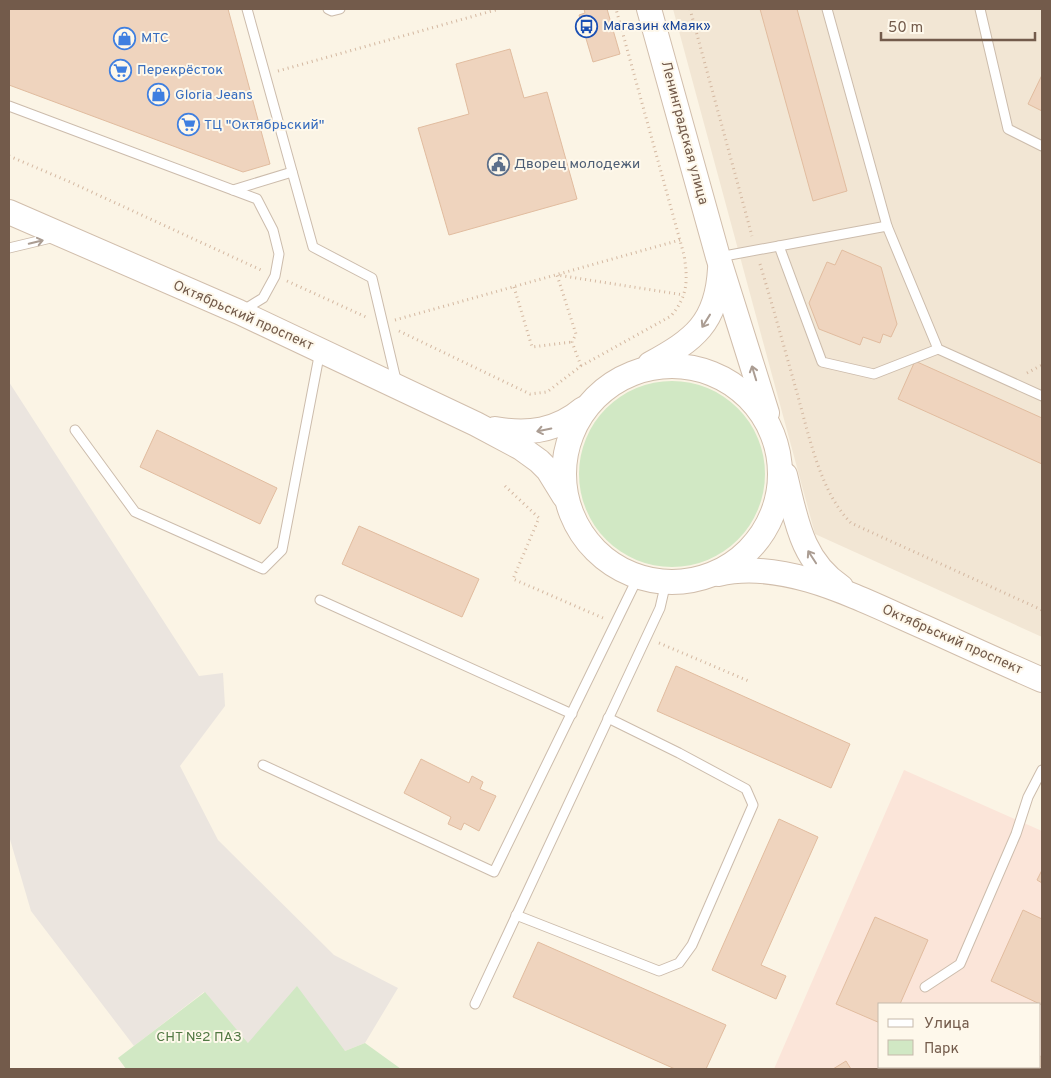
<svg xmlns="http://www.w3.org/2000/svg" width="1051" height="1078" viewBox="0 0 1051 1078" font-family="Overpass,sans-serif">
<rect width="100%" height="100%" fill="#fbf4e5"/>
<polygon fill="#f2e6d4" points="673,9 1042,9 1042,637 815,534"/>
<path fill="#fbe5d9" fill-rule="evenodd" d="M904,770l138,61v238h-268zM880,1004h160v63h-160z"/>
<polygon fill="#ebe5df" points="9,382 199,676 223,673 225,706 180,766 218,840 334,955 398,988 365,1043 345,1051 248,1043 204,992 134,1046 31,911 9,836"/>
<g fill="#d1e8c4">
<circle cx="672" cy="474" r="93"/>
<polygon points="297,986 345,1051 365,1043 401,1069 126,1069 118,1058 205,992 248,1043"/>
</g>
<g fill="#efd4be" stroke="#e1bc9f">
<polygon points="9,9 228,9 270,164 243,172 9,85"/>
<polygon points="584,9 607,9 620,54 593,62 579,15 585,13"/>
<polygon points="760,9 797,9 847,191 813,201"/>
<polygon points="510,49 524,98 547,92 577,199 449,235 418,128 469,114 456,64"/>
<polygon points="1042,75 1042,111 1028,104"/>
<polygon points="842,250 881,267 897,324 891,337 883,334 880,343 863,337 860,345 819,329 809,303 827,262 835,265"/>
<polygon points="915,361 1042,418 1042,464 898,399"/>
<polygon points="157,430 277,488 260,524 140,467"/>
<polygon points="359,526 479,579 462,617 342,564"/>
<polygon points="676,666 850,744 831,788 657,711"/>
<polygon points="421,759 469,783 472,776 483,782 480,789 496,796 479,831 464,823 461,830 448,824 451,817 404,793"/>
<polygon points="779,819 818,837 761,965 786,976 776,999 712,970"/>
<polygon points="1042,870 1042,883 1037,880"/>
<polygon points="1023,910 1042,919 1042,1005 991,981"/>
<polygon points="875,917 928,940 900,1004 880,1004 880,1023 836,1004"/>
<polygon points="538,942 726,1025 706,1069 675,1069 513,997"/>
<polygon points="1040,1056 1042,1057 1042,1069 966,1069 961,1067 1040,1067"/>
<polygon points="846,1061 851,1069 833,1069"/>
</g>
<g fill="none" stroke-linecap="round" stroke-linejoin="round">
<defs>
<g id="lane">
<polyline points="247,9 313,247 372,278 397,384"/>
<polyline points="328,9 332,11 340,9"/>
<polyline points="827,9 887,226"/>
<polyline points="980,9 1008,129 1042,146"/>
<polyline points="9,106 257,199 273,230 279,254 275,276 263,298 242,311"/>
<polyline points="233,190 292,172"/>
<polyline points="779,246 822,362 874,374 938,349"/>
<polyline points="9,248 55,237"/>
<polyline points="719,257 887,226 938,349 1042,396"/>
<polyline points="75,430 135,512 263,569 282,550 320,351"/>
<polyline points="320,600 572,714"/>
<polyline points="263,765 494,872 638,577"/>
<polyline points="516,915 659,971 679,963 692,945 753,805 746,789 679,753 608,718"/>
<polyline points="925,987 960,964 1016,834 1028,797 1042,770"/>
<polyline points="475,1004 660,608 666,582"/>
</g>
<g id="secondary">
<polyline points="649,9 718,257 767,413"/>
<polyline points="9,212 239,312 476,424 521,448 539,461 548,470 564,496"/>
<path d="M650,364c44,-24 67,-41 70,-95"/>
<circle cx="672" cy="474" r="108"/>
<path d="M495,429c33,6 62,2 88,-20"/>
<path d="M785,475c11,44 16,85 56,112"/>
<path d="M718,574c68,-16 146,27 206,53 40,18 79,36 118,53"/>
</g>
</defs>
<use href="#lane" stroke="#ccbcac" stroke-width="11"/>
<use href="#secondary" stroke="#d1beac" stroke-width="26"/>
<g stroke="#d4b8a1" stroke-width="3" stroke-dasharray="1 4" stroke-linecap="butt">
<polyline points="690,9 752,236"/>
<polyline points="278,71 499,9"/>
<polyline points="9,156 70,182 261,270"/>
<path d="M760,264c13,43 25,86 37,129 12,42 23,99 54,130l191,87"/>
<polyline points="287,281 366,317"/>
<polyline points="514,287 532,347 572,342"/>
<polyline points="395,320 680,240"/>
<path d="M399,331l131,63 17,-2 34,-26 90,-50c17,-20 17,-36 13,-61l-68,-246"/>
<polyline points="581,366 572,342 576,334 557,275 684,295"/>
<polyline points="1027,373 1042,365"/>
<polyline points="505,486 539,518 513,579 603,618"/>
<polyline points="659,643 751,682"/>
</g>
<use href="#lane" stroke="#fff" stroke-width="9"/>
<use href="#secondary" stroke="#fff" stroke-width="24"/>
</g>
<defs><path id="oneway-shaft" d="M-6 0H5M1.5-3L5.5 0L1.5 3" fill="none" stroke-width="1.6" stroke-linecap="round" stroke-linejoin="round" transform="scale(1.25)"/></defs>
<g stroke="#ab9d93">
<use href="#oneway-shaft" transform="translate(36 242) rotate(-14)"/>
<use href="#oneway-shaft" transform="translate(706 321) rotate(122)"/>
<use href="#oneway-shaft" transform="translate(754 373) rotate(-107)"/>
<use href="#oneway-shaft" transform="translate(544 430) rotate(168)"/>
<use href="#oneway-shaft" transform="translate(812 557) rotate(-123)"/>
</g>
<defs>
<symbol id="bus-ring" viewBox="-11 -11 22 22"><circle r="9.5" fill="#fef8eb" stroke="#1a4fb4" stroke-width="1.5"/><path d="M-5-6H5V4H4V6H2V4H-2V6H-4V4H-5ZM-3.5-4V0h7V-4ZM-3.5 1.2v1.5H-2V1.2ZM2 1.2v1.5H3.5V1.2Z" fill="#1a4fb4"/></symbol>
<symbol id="shop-ring" viewBox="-11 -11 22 22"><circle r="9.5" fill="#fef8eb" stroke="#3f7fe0" stroke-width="1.5"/><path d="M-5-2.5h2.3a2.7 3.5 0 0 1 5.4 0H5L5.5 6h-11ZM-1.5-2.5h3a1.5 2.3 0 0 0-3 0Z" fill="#3f7fe0"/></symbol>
<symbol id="supermarket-ring" viewBox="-11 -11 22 22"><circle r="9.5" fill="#fef8eb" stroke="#3f7fe0" stroke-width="1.5"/><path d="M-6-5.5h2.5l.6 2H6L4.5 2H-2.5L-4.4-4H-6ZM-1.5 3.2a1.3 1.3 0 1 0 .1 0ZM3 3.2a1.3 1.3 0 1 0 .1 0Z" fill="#3f7fe0"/></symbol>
<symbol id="civic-ring" viewBox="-11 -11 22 22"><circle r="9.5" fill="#fef8eb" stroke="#5c6f8a" stroke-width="1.5"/><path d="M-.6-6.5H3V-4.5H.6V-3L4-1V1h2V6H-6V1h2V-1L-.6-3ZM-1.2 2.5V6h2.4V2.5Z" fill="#5c6f8a"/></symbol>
</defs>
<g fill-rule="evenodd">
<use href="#bus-ring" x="574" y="14" width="25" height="25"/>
<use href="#shop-ring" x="112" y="26" width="25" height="25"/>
<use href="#supermarket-ring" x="108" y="58" width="25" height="25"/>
<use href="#shop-ring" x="146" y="82" width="25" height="25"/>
<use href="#supermarket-ring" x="176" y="112" width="25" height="25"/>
<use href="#civic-ring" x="486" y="152" width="25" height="25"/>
</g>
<g text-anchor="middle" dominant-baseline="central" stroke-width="4" stroke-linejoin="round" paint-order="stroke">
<g font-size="14" fill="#164399" stroke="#fef8eb" text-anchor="start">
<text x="603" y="26">Магазин «Маяк»</text>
</g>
<g font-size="14" fill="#366cbe" stroke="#fef8eb" text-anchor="start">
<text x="141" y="38">МТС</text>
<text x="137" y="70">Перекрёсток</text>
<text x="175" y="95">Gloria Jeans</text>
<text x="204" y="125">ТЦ "Октябрьский"</text>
</g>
<g font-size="14" fill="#735b4b" stroke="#fef8eb">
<text transform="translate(684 133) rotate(75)">Ленинградская улица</text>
<text transform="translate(243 316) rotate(24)">Октябрьский проспект</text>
<text transform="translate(952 640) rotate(24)">Октябрьский проспект</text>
</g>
<g font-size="14" fill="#4e5e75" stroke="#fef8eb" text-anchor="start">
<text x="514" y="164">Дворец молодежи</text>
</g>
<g font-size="14" fill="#517843" stroke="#fef8eb">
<text x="199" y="1037">СНТ №2 ПАЗ</text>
</g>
</g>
<rect width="1051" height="1078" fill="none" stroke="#735b4b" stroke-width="20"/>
<rect x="878" y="1003" width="162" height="65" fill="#fef8eb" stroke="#c6b9ab"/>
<rect x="888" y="1019" width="25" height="8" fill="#ffffff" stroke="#c6b9ab"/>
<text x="924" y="1028" font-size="15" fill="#735b4b">Улица</text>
<rect x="888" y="1040" width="25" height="15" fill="#d1e8c4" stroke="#c6b9ab"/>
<text x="924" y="1053" font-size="15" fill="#735b4b">Парк</text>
<path d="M881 32v8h154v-8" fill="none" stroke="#735b4b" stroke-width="2.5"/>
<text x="888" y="32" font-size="15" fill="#735b4b" stroke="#fef8eb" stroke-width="4" paint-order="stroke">50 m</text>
</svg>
